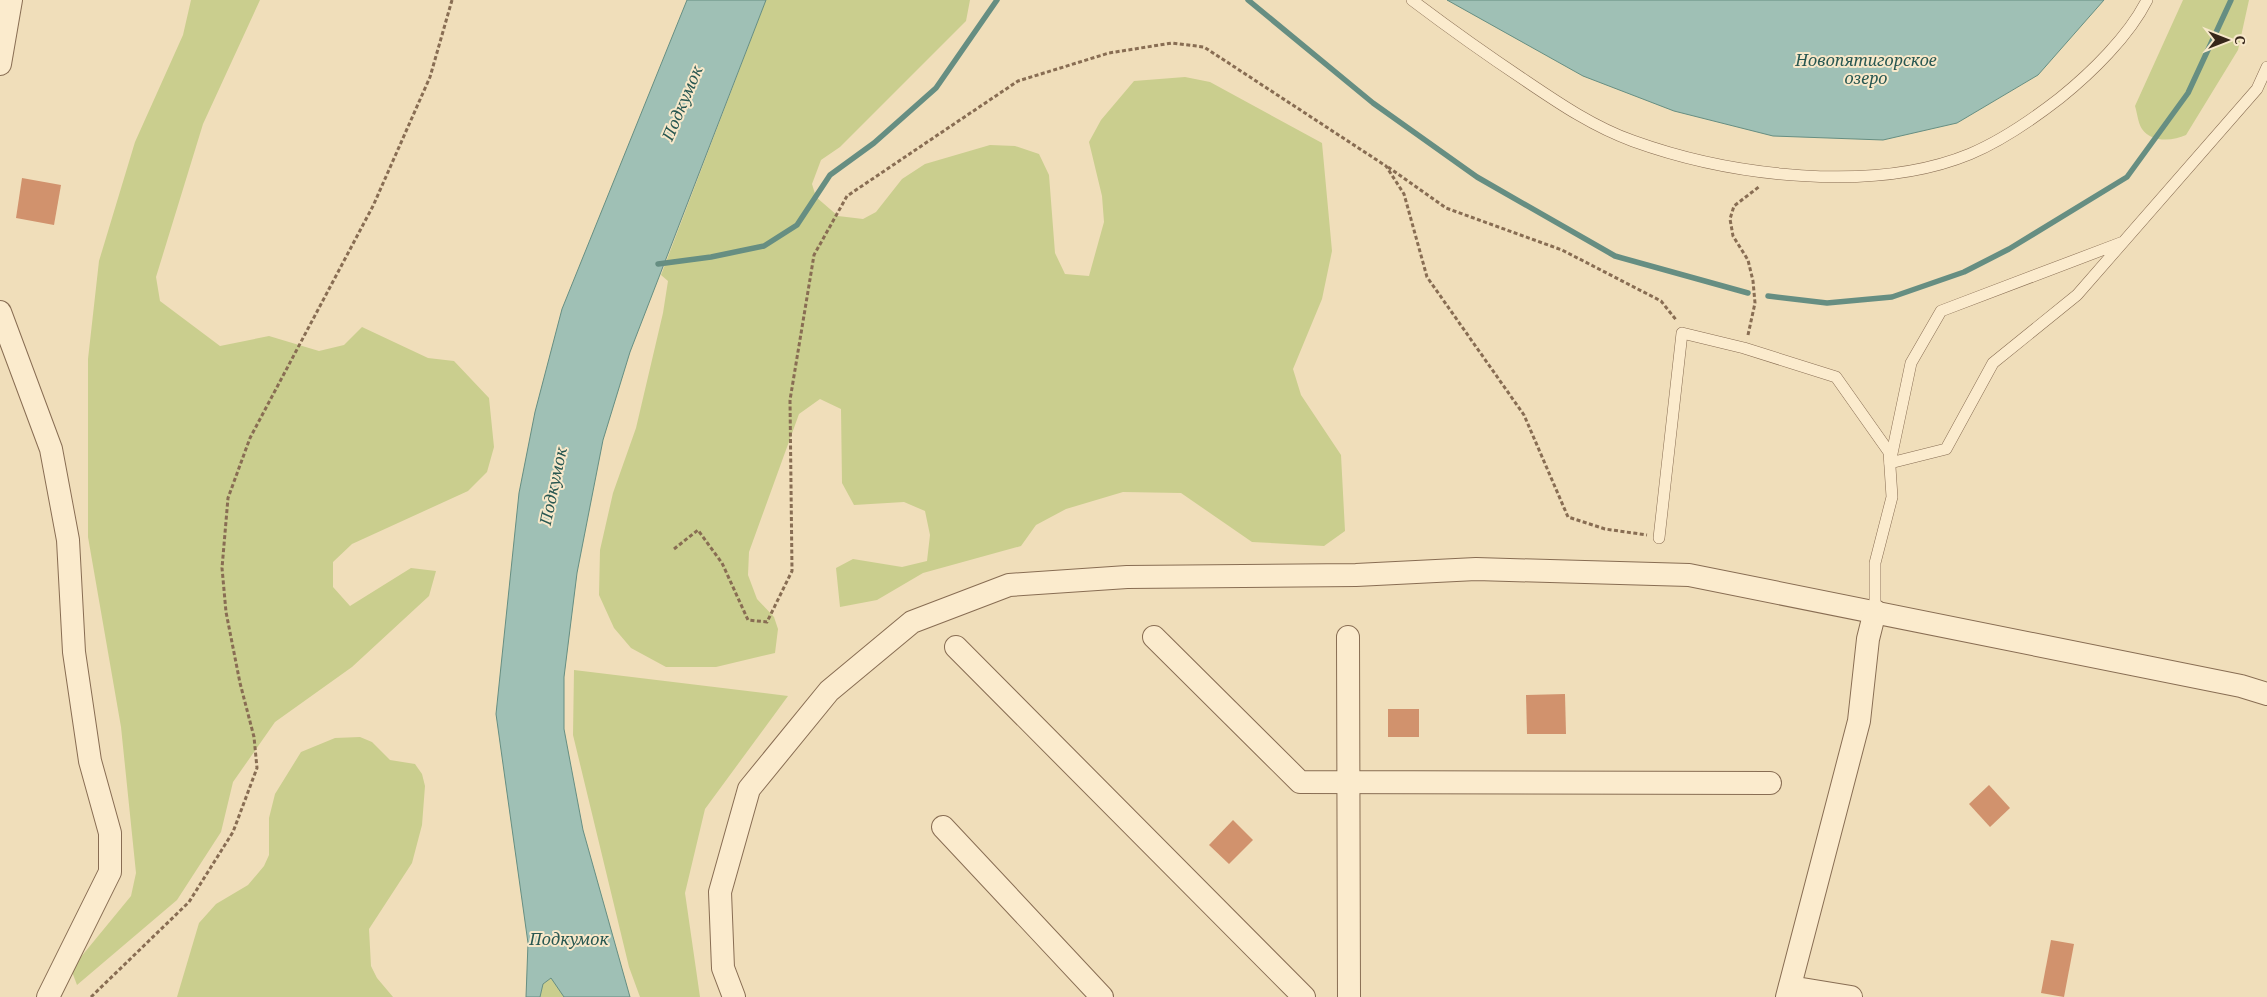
<svg xmlns="http://www.w3.org/2000/svg" width="2267" height="997" viewBox="0 0 2267 997" font-family="'Noto Serif',serif">
<rect width="100%" height="100%" fill="#f0deba"/>
<g fill="#cace8e">
<polygon points="191,0 260,0 203,124 156,277 160,301 220,346 269,336 319,351 344,345 362,327 428,358 454,361 489,398 494,447 487,472 468,491 352,544 333,562 333,587 350,606 411,568 436,571 429,596 352,667 275,722 233,782 221,832 177,900 77,985 71,969 131,896 136,873 121,727 88,537 88,359 99,261 135,142 183,35"/>
<polygon points="766,0 970,0 966,21 840,147 821,160 812,184 816,197 838,216 863,219 876,212 902,179 925,164 990,145 1015,146 1039,154 1049,175 1055,253 1065,274 1089,276 1104,222 1102,196 1089,142 1101,120 1134,81 1185,77 1210,82 1322,143 1332,251 1322,299 1293,369 1301,395 1341,455 1345,531 1324,546 1252,542 1181,493 1123,492 1066,509 1036,525 1021,546 923,573 877,600 840,607 836,568 853,559 902,567 927,561 930,535 925,511 904,502 854,505 842,483 841,409 820,399 799,414 749,552 748,575 757,599 774,617 778,629 775,653 716,667 666,667 631,648 614,628 599,595 600,550 613,493 636,428 663,313 668,281 661,275"/>
<path d="M2183,0h66l-11,50 -52,85c-13,6 -34,8 -44,-6 -4,-6 -5,-17 -7,-23z"/>
<polygon points="574,670 788,696 705,809 685,893 700,997 640,997 629,967 573,735"/>
<polygon points="335,738 360,737 372,742 390,760 415,764 422,774 425,786 422,825 412,863 369,929 371,966 377,978 393,997 177,997 199,923 216,904 248,885 264,866 269,855 269,818 275,794 301,752"/>
<polygon points="551,978 563,994 564,997 540,997 543,984"/>
</g>
<g fill="#9fc0b5" stroke="#668e82">
<polygon points="687,0 766,0 630,352 603,440 577,573 564,677 564,729 583,830 630,997 564,997 551,978 543,984 540,997 526,997 528,943 496,714 519,493 535,412 562,309"/>
<polygon points="1447,0 2104,0 2038,75 1957,123 1883,140 1773,136 1674,111 1583,76"/>
</g>
<g fill="none" stroke-linecap="round" stroke-linejoin="round">
<g stroke="#668e82" stroke-width="5.5">
<polyline points="1248,0 1373,103 1477,177 1615,256 1748,293"/>
<polyline points="658,264 711,257 764,246 797,225 830,175 874,143 936,88 997,0"/>
<polyline points="1768,296 1827,303 1892,297 1964,272 2009,249 2127,177 2188,93 2231,0"/>
</g>
</g>
<g fill="#d1926d">
<polygon points="22,178 61,185 54,225 16,218"/>
<polygon points="1565,694 1566,734 1527,734 1526,695"/>
<rect x="1388" y="709" width="31" height="28"/>
<polygon points="1989,785 2010,808 1990,827 1969,804"/>
<polygon points="1233,820 1253,840 1229,864 1209,845"/>
<polygon points="2051,940 2074,944 2064,997 2041,993"/>
</g>
<g fill="none" stroke-linecap="round" stroke-linejoin="round">
<defs>
<g id="service">
<path d="M1412,0c37,28 75,55 114,81 34,23 68,46 107,60 97,35 240,53 337,13 33,-14 63,-35 90,-56 31,-25 69,-62 87,-98"/>
<polyline points="2123,242 1941,311 1911,363 1890,463 1946,449 1993,363 2077,295 2257,89 2267,67"/>
<polyline points="1659,538 1682,333 1744,348 1836,377 1889,452 1892,497 1875,563 1875,611"/>
</g>
<g id="minor">
<polyline points="0,64 11,0"/>
<polyline points="0,312 51,449 68,540 74,652 90,761 110,833 110,872 48,997"/>
<polyline points="1154,637 1300,782 1770,783"/>
<polyline points="1348,637 1349,997"/>
<polyline points="956,647 1304,997"/>
<polyline points="943,827 1102,997"/>
<polyline points="1790,987 1851,997"/>
<polyline points="734,997 723,968 720,892 749,789 829,691 912,622 1009,585 1127,577 1356,575 1476,569 1689,575 2241,686 2267,694"/>
<polyline points="1787,997 1859,721 1868,639 1875,611"/>
</g>
</defs>
<use href="#service" stroke="#886d53" stroke-width="12"/>
<use href="#minor" stroke="#886d53" stroke-width="24"/>
<g stroke="#886d53" stroke-width="3" stroke-dasharray="4 2.5" stroke-linecap="butt">
<polyline points="1388,167 1446,208 1562,250 1661,301 1677,321"/>
<polyline points="1748,335 1755,303 1753,281 1748,260 1733,236 1730,219 1734,206 1760,186"/>
<polyline points="674,549 698,530 722,563 748,620 767,622 792,571 790,400 814,255 847,196 1018,81 1109,53 1172,43 1204,47 1386,166 1404,194 1427,277 1524,415 1568,517 1605,529 1647,535"/>
<polyline points="91,997 189,902 233,832 257,768 254,737 240,683 226,612 222,568 228,498 250,438 373,206 430,77 452,0"/>
</g>
<use href="#service" stroke="#fbebcd" stroke-width="11"/>
<use href="#minor" stroke="#fbebcd" stroke-width="22"/>
</g>
<g text-anchor="middle" dominant-baseline="central" stroke-width="4" stroke-linejoin="round" paint-order="stroke">
<g font-size="16" font-style="italic" fill="#285751" stroke="#f7e8ca">
<text x="1866" y="60">Новопятигорское<tspan x="1866" dy="18">озеро</tspan></text>
<text transform="translate(682 103) rotate(-67)">Подкумок</text>
<text transform="translate(553 486) rotate(-78)">Подкумок</text>
<text x="569" y="939">Подкумок</text>
</g>
</g>
<g transform="translate(2227 40) rotate(90)" stroke="#f7e8ca" stroke-width="4" paint-order="stroke">
<path d="M0-4L9 19L0 12L-9 19Z" fill="#36261a"/>
<text y="-8" font-size="14" font-weight="bold" text-anchor="middle" fill="#36261a">С</text>
</g>
</svg>
